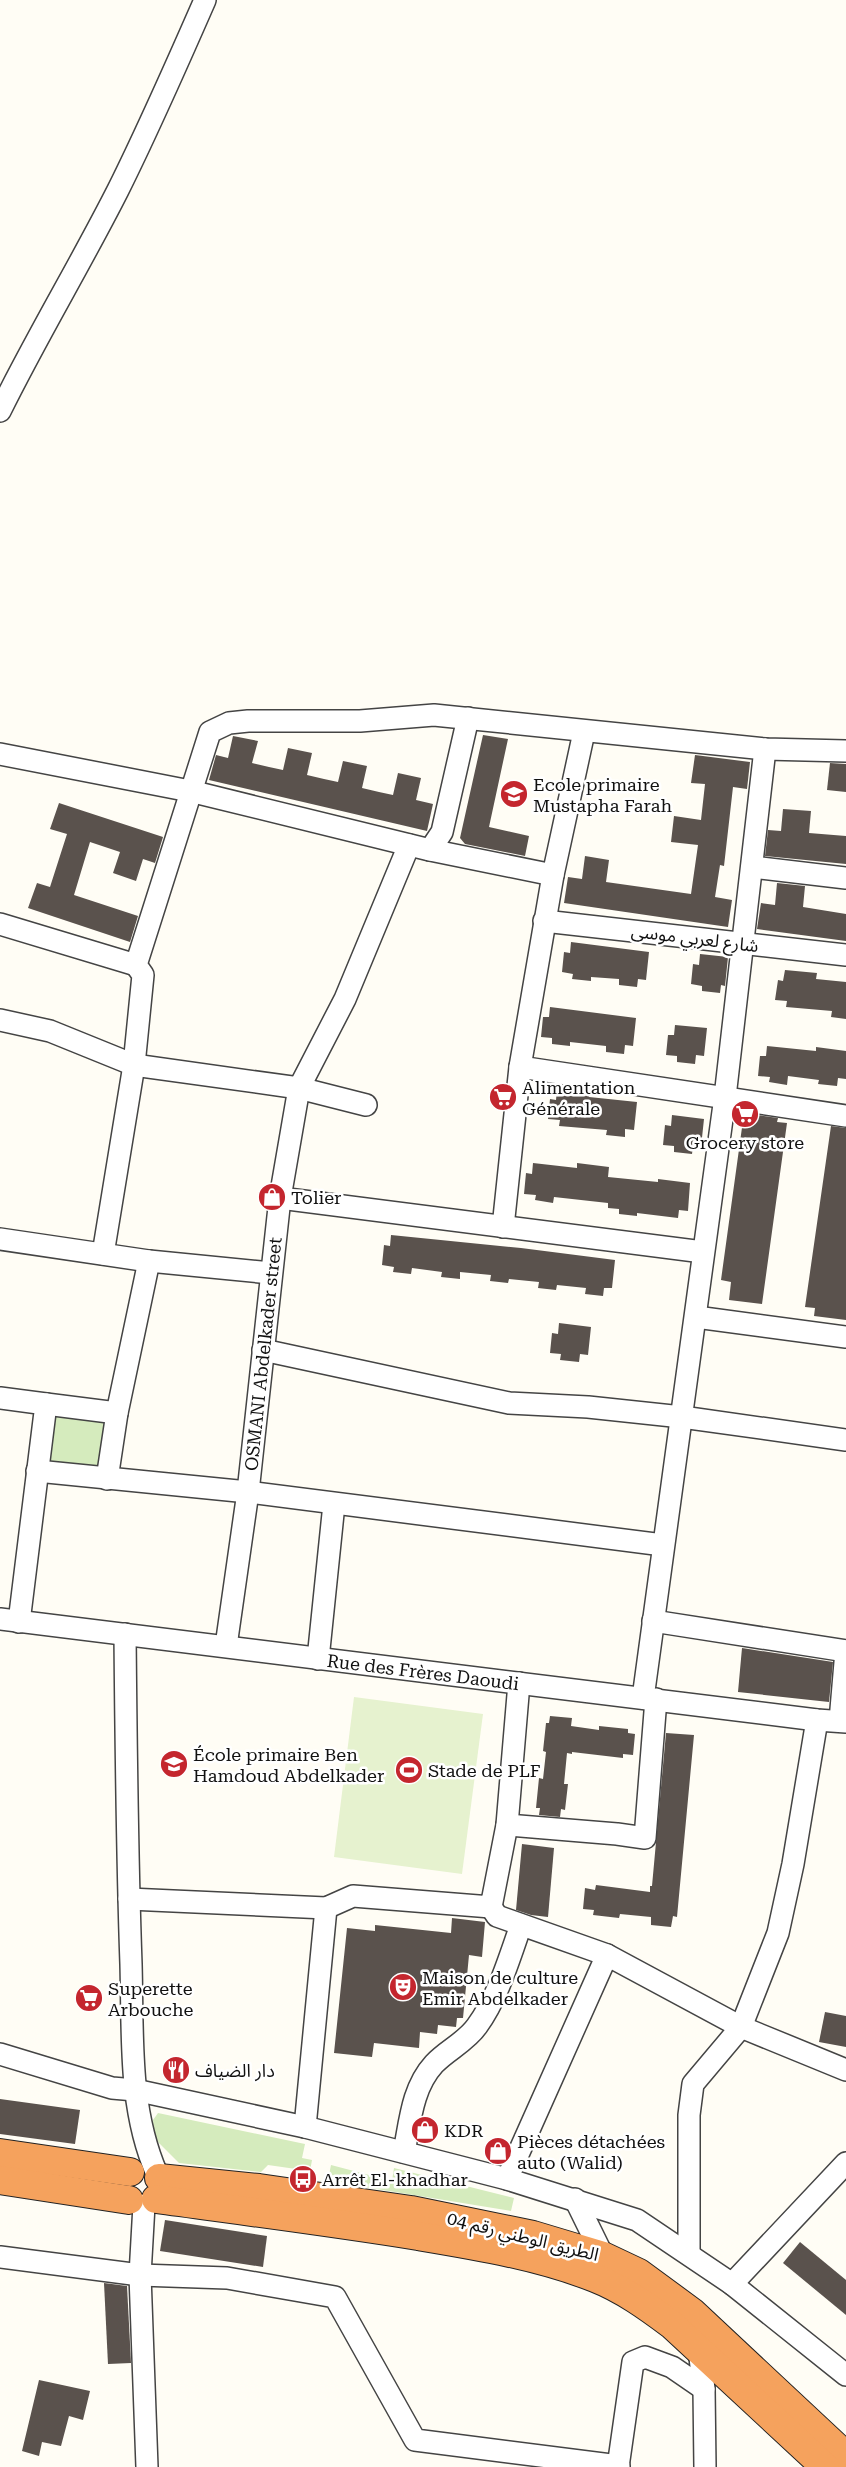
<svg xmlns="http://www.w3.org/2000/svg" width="846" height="2467" viewBox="0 0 846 2467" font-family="'Roboto Serif','Noto Sans Arabic',serif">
<rect width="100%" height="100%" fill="#fffdf5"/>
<g fill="#d5ebbd">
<polygon points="56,1416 105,1422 99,1472 50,1466"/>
<polygon points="158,2113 305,2144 302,2158 312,2160 310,2171 268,2165 261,2172 179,2163 154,2138 153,2120"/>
<polygon points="331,2165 392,2181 394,2168 514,2198 511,2211 346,2184 340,2181 340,2176 329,2175"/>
</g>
<polygon fill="#e6f2cf" points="354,1697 483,1714 462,1874 334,1857"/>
<g fill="#5a524d">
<polygon points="483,735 508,739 489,827 529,836 525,856 465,844 460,838"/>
<polygon points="233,736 258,741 252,763 269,767 283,770 288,748 312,753 307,775 324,779 338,782 343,761 367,766 362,788 379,792 393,795 398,773 421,778 416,800 433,804 427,831 209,780 216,755 228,758"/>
<polygon points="695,755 750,762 747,789 733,787 724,866 720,865 715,897 732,900 728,927 564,903 568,877 582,879 585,856 609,860 606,882 691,894 698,845 671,842 674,816 701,820 705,784 691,783"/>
<polygon points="830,763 846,764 846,792 827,790"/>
<polygon points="59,803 163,837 155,863 143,859 136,881 113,873 120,852 90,842 74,895 138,916 130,942 28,908 37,883 50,887 67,834 50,829"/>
<polygon points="783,809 811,811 809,833 846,836 846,864 765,856 768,830 781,831"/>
<polygon points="777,883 805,886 803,907 846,914 846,941 757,929 761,903 775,905"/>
<polygon points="571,942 649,952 646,980 638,979 637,987 619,985 619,979 591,977 591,981 572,979 573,974 562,972 564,952 570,953"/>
<polygon points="700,954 728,957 725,986 721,985 720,993 702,991 702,986 691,984 693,964 699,965"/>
<polygon points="785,970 817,973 816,979 846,982 846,1019 831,1017 832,1011 786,1007 787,1001 775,1000 778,980 783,981"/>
<polygon points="550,1007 636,1018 633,1046 625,1045 624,1054 606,1052 606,1046 570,1042 570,1046 552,1044 552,1038 541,1037 543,1017 549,1017"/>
<polygon points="675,1025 707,1028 704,1056 696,1055 695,1064 677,1062 677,1056 666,1055 668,1035 674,1035"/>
<polygon points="767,1046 816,1051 816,1047 846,1051 846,1079 838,1078 837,1086 818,1084 819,1080 788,1076 787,1085 769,1082 770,1077 758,1076 760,1056 766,1056"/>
<polygon points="557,1089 590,1092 589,1097 637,1102 634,1130 625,1129 625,1137 606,1135 607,1130 559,1126 560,1120 548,1119 550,1099 556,1100"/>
<polygon points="744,1113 778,1118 777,1122 787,1123 762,1304 729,1300 731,1282 721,1280"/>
<polygon points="672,1115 704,1119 701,1147 693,1146 692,1154 674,1152 674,1146 663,1145 665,1125 671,1126"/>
<polygon points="831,1126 846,1128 846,1320 814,1316 815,1308 805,1307"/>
<polygon points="533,1163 577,1168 577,1163 609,1167 608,1177 658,1182 658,1179 690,1183 688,1211 679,1210 678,1218 637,1213 637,1216 619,1214 619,1209 608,1208 608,1203 554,1197 553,1203 535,1200 536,1195 524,1194 526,1173 532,1174"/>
<polygon points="391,1235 521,1248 615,1260 612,1288 604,1288 603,1296 585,1294 586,1288 557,1285 556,1290 538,1288 539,1282 509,1279 508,1283 490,1281 491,1275 460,1272 460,1279 441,1277 442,1272 412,1268 411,1274 393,1272 394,1267 382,1265 384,1245 390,1246"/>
<polygon points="559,1323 591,1327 588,1355 580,1354 579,1362 560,1360 561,1354 550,1353 552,1333 558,1334"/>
<polygon points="742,1648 833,1662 829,1702 738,1692"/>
<polygon points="550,1716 572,1718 571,1726 599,1730 599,1726 628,1729 628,1733 635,1734 633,1755 623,1754 623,1758 572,1752 572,1754 567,1753 564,1784 568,1784 565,1810 561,1809 560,1817 539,1815 540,1808 536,1808 539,1778 543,1779 546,1752 543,1751 546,1723 549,1723"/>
<polygon points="666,1733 694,1735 677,1917 673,1916 671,1927 651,1925 651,1917 620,1914 619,1918 593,1915 594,1910 583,1909 585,1888 595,1890 596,1885 650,1892 650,1886 652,1886"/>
<polygon points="522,1844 554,1848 548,1917 531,1915 516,1910"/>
<polygon points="452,1918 485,1922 482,1957 469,1955 463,2018 457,2018 456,2027 438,2025 437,2034 420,2032 419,2048 374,2043 372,2057 334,2053 347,1928 375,1931 375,1925 451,1933"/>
<polygon points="825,2012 846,2016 846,2047 819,2042"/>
<polygon points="0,2099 80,2110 75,2144 0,2134"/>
<polygon points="165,2220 267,2236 263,2267 160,2251"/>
<polygon points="800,2242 846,2280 846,2315 783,2263"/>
<polygon points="104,2283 127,2286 131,2363 108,2364"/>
<polygon points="39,2380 90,2391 83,2420 69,2416 61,2446 42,2442 39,2456 22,2451"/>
</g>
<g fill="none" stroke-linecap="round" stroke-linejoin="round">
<defs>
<g id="minor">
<path d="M0,411c37,-75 80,-146 118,-221 31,-62 59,-126 87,-190"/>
<polyline points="0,754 190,791 430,850 553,875 520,1067 503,1227"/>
<polyline points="430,850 442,832 468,718"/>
<polyline points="752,867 846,878"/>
<polyline points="553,875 584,732"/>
<polyline points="544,921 846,955"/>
<polyline points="0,924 136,965"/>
<polyline points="0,1020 50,1031 134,1065 299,1088 366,1105"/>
<polyline points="520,1067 846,1116"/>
<polyline points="280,1198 703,1252"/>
<polyline points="0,1239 149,1261 271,1273"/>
<polyline points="103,1254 134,1065 143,975 136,965 210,732 229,723 248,721 360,721 434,715 765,749 846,751"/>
<polyline points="696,1317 846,1337"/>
<polyline points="263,1350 509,1403 588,1407 682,1417 846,1440"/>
<polyline points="0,1398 46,1404 19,1622"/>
<polyline points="46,1404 117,1413"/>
<polyline points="37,1471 248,1492 663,1545"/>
<polyline points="107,1479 117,1413 149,1261"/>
<polyline points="0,1619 817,1720 846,1722"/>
<polyline points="653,1621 846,1651"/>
<path d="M125,1634c1,110 2,220 6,330 2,71 -3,144 26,210"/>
<polyline points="226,1646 248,1492 280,1198 299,1088 345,999 409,845"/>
<polyline points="318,1659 334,1504"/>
<polyline points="643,1698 725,1097 765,749"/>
<polyline points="840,1721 846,1651"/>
<polyline points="507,1825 617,1834 645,1838 656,1699"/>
<polyline points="129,1899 326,1908 353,1896 491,1907 507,1825 519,1683"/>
<polyline points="491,1907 497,1916 607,1955 741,2027 846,2070"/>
<polyline points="0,2054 112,2088 135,2090 305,2127 507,2179 637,2220 732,2284 846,2375"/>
<polyline points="305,2127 326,1908"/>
<path d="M404,2152c6,-30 8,-64 30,-88 13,-14 32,-22 43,-38 21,-29 32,-67 44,-101"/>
<polyline points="507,2179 607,1955"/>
<polyline points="575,2199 603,2256"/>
<polyline points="144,2205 140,2275 147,2467"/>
<polyline points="689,2254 689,2115 693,2084 741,2027 778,1933 793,1864 817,1720"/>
<polyline points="0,2257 140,2275 227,2278 335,2297 415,2440 619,2466"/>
<polyline points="732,2284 846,2163"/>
<polyline points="704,2389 705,2467"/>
<polyline points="618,2467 633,2362 645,2357 672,2367 704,2389 699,2350"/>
</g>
<g id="highway">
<polyline points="0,2153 130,2172"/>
<polyline points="159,2178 259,2188 411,2210 533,2235 603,2256 639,2273 692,2312 846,2456"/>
<polyline points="0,2180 129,2200"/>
<path d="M156,2199c88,12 175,23 262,37 60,10 121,20 177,42 28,11 53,29 77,47l153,142"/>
</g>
</defs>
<use href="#minor" stroke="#444" stroke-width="24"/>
<use href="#highway" stroke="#222" stroke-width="30"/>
<use href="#minor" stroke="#fff" stroke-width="21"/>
<use href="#highway" stroke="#f5a25d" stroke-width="28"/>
</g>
<defs>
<symbol id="school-disc" viewBox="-11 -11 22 22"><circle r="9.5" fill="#c4262e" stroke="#fff"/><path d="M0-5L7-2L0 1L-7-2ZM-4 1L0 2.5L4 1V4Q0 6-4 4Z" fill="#fff"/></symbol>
<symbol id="supermarket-disc" viewBox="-11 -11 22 22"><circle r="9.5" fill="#c4262e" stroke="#fff"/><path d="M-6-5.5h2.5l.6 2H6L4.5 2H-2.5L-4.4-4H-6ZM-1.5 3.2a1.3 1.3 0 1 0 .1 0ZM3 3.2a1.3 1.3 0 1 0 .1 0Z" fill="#fff"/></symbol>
<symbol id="shop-disc" viewBox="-11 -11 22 22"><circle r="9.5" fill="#c4262e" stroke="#fff"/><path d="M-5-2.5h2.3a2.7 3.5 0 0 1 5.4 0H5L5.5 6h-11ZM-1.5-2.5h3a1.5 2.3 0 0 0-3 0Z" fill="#fff"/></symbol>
<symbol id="stadium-disc" viewBox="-11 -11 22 22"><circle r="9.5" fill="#c4262e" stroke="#fff"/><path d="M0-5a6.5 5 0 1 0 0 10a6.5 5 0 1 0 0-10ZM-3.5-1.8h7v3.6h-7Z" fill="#fff"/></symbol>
<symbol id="theatre-disc" viewBox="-11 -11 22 22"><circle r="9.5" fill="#c4262e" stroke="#fff"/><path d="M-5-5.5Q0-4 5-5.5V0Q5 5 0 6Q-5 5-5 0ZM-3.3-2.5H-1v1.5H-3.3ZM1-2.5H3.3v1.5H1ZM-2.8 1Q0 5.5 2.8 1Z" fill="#fff"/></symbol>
<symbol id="restaurant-disc" viewBox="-11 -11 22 22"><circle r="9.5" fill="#c4262e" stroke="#fff"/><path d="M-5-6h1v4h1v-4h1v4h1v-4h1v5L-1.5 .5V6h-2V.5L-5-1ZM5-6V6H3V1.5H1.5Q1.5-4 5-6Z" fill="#fff"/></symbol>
<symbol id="bus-disc" viewBox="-11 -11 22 22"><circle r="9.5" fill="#c4262e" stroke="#fff"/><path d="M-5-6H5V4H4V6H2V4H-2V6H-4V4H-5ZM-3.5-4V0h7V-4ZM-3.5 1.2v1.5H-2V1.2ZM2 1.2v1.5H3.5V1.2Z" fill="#fff"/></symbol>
</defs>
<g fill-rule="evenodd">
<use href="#school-disc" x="498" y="778" width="32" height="32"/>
<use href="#supermarket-disc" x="487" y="1081" width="32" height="32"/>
<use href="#supermarket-disc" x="729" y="1098" width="32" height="32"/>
<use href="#shop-disc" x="256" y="1181" width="32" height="32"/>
<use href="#school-disc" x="158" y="1748" width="32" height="32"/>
<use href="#stadium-disc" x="393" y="1754" width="32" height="32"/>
<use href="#theatre-disc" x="387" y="1971" width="32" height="32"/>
<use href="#supermarket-disc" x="73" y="1982" width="32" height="32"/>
<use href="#restaurant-disc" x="160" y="2054" width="32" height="32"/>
<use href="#shop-disc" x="409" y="2114" width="32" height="32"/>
<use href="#shop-disc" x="482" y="2135" width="32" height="32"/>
<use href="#bus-disc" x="287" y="2163" width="32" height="32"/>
</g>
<g text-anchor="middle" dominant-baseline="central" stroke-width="5" stroke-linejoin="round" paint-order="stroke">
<g font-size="18" fill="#111" stroke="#fff" text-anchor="start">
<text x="533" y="784">Ecole primaire<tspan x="533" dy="21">Mustapha Farah</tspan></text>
<text x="522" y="1087">Alimentation<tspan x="522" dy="21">Générale</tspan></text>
<text x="745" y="1142" text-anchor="middle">Grocery store</text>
<text x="291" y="1197">Tolier</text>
<text x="193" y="1754">École primaire Ben<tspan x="193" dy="21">Hamdoud Abdelkader</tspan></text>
<text x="428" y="1770">Stade de PLF</text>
<text x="422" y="1977">Maison de culture<tspan x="422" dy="21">Emir Abdelkader</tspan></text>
<text x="108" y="1988">Superette<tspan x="108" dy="21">Arbouche</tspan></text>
<text x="195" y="2070">دار الضياف</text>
<text x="444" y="2130">KDR</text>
<text x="517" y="2141">Pièces détachées<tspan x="517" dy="21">auto (Walid)</tspan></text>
<text x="322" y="2179">Arrêt El-khadhar</text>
</g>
<g font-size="18" fill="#111" stroke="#fff">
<text transform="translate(695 938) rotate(7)">شارع لعربي موسى</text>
<text transform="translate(263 1354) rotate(-84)">OSMANI Abdelkader street</text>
<text transform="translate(423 1672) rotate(7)">Rue des Frères Daoudi</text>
<text transform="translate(523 2236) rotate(14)">الطريق الوطني رقم 04</text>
</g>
</g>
</svg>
